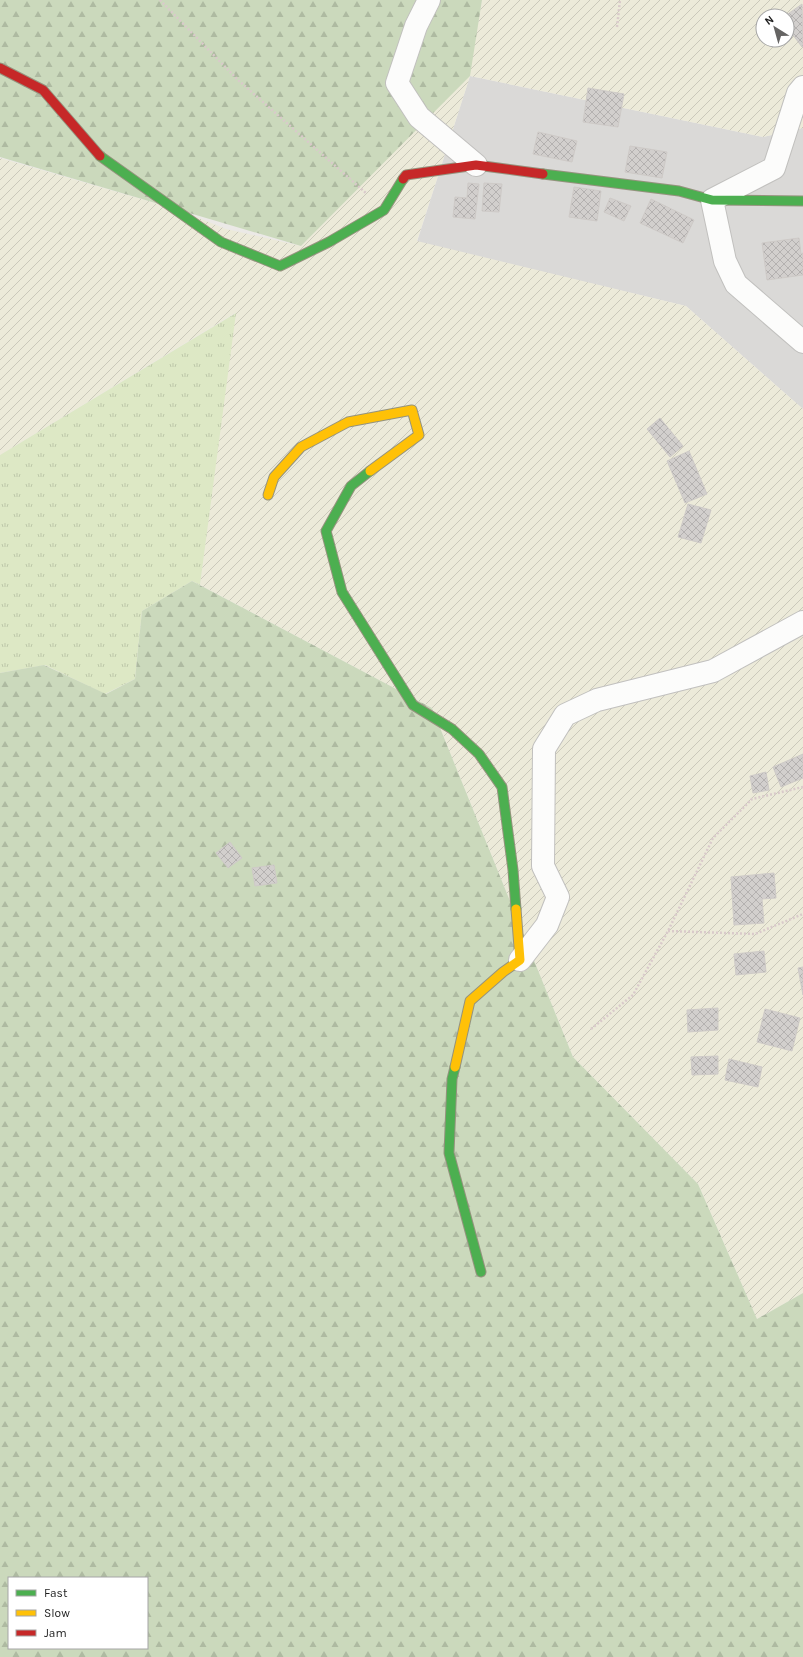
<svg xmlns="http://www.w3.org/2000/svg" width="803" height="1657" viewBox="0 0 803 1657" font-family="Karla,sans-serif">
<defs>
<pattern id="farmland-furrows" width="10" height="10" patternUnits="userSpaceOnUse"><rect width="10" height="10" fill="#ecead9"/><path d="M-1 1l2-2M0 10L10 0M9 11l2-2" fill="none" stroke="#cac8ba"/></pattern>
<pattern id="grass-tufts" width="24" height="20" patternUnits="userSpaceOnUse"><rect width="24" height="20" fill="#dde8c5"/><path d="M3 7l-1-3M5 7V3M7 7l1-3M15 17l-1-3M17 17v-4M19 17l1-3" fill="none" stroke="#bdc7a9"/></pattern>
<pattern id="forest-firs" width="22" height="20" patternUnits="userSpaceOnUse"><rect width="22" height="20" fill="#cbd9bc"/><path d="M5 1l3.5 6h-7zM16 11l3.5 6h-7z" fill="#aebaa1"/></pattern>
<pattern id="building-cross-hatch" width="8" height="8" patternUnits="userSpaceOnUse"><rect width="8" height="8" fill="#d2cfcd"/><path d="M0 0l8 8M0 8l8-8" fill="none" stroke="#b4b1b0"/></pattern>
</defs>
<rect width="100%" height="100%" fill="#ebe9e6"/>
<polygon fill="#dad9d7" points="470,76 763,137 803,128 803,409 686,306 417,242"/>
<path fill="url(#farmland-furrows)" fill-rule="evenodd" d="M482,0h321v128l-40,9 -293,-61 -53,165 269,65 117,103v884l-46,26 -59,-135 -125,-127 -141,-349 -232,-123 35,-272 -235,142v-297l179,52 47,19 75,17 168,-170zM763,16h24v24h-24z"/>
<polygon fill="url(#grass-tufts)" points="236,313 200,585 192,581 142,611 135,679 105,694 45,665 0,673 0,455"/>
<g fill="url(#forest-firs)" fill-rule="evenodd">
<polygon points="0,0 482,0 470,76 301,246 0,157"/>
<path d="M192,581l240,127 141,349 125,127 59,135 46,-26v364h-803v-984l44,-8 62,29 29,-15 7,-68zM9,1578h138v70h-138z"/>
</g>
<g fill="url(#building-cross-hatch)" stroke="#cecac7">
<polygon points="802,4 803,46 802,47 787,27 787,16 785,16"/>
<polygon points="588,88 624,94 618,127 583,122"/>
<polygon points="538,132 577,141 572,162 533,154"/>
<polygon points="630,146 667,152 662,178 625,172"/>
<polygon points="468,183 479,184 475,219 453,217 455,197 467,198"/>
<polygon points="484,183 502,184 499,212 482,211"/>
<polygon points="574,187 601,191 597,221 569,217"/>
<polygon points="610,198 631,206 624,221 604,212"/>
<polygon points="651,199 694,220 683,243 640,223"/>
<polygon points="799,238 801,254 803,253 803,275 767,280 762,243"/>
<polygon points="660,418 683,446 670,457 647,429"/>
<polygon points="689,451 707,494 685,503 667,461"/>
<polygon points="688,504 711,510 701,543 678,537"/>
<polygon points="803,754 803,778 781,787 773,767"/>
<polygon points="766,772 769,790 753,793 750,776"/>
<polygon points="230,842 242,858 228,868 216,853"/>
<polygon points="274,865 277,883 255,886 252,868"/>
<polygon points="774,873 776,898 762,899 764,923 734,925 731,877"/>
<polygon points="764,951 766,972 736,975 734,954"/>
<polygon points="803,967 803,995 798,968"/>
<polygon points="718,1008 718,1030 688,1032 687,1010"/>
<polygon points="765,1009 800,1018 792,1051 757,1042"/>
<polygon points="718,1056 718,1074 692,1075 691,1057"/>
<polygon points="729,1059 762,1067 758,1087 725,1080"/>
</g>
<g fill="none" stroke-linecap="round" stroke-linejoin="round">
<defs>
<g id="street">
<polyline points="429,0 416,26 397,83 419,117 476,165"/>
<polyline points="803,87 798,93 774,168 712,200 725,261 736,284 803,342"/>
<polyline points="520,960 547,925 558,897 543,866 544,749 565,715 597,700 713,671 803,622"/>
</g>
<g id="fast">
<polyline points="100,156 221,242 280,266 329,242 384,210 403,179"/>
<polyline points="543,174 679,191 712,200 803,201"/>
<polyline points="370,471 351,486 326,531 342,592 413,705 452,729 479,754 502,787 513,870 516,909"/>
<polyline points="455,1067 452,1079 449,1153 481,1272"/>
</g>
<g id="slow">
<polyline points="268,495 274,477 301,447 348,422 412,410 419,435 370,471"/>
<polyline points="455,1067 470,1001 503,972 520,960 516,909"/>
</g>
<g id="jam">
<polyline points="0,68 43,90 100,156"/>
<polyline points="403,179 406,175 476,165 543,174"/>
</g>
</defs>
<use href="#street" stroke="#c1c0be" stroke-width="24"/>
<use href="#fast" stroke="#95937e" stroke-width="11"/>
<use href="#slow" stroke="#95937e" stroke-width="11"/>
<use href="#jam" stroke="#95937e" stroke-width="11"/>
<g stroke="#d9caca" stroke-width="2.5" stroke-dasharray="2 2" stroke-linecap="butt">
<polyline points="160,0 237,79 367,194"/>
<polyline points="617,27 620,0"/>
<polyline points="668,931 755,934 803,914"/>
<polyline points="591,1029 633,995 668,931 713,838 752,799 803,787"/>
</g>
<use href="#street" stroke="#fcfcfb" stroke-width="22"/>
<use href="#fast" stroke="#4caf50" stroke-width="9"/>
<use href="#slow" stroke="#ffc107" stroke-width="9"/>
<use href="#jam" stroke="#c62828" stroke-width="9"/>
</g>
<rect x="8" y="1577" width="140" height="72" fill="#ffffff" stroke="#a5a5a5"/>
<rect x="16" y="1590" width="20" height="6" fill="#4caf50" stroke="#a5a5a5"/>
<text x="44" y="1597" font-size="12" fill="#1d1d1d">Fast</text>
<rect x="16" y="1610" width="20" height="6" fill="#ffc107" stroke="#a5a5a5"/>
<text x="44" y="1617" font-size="12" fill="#1d1d1d">Slow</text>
<rect x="16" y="1630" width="20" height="6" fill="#c62828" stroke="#a5a5a5"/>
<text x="44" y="1637" font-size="12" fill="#1d1d1d">Jam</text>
<g transform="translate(775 28) rotate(323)"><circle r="19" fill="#ffffff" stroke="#a5a5a5"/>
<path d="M0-3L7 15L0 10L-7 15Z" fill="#656463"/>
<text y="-6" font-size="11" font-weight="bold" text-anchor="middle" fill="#1d1d1d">N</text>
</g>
</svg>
